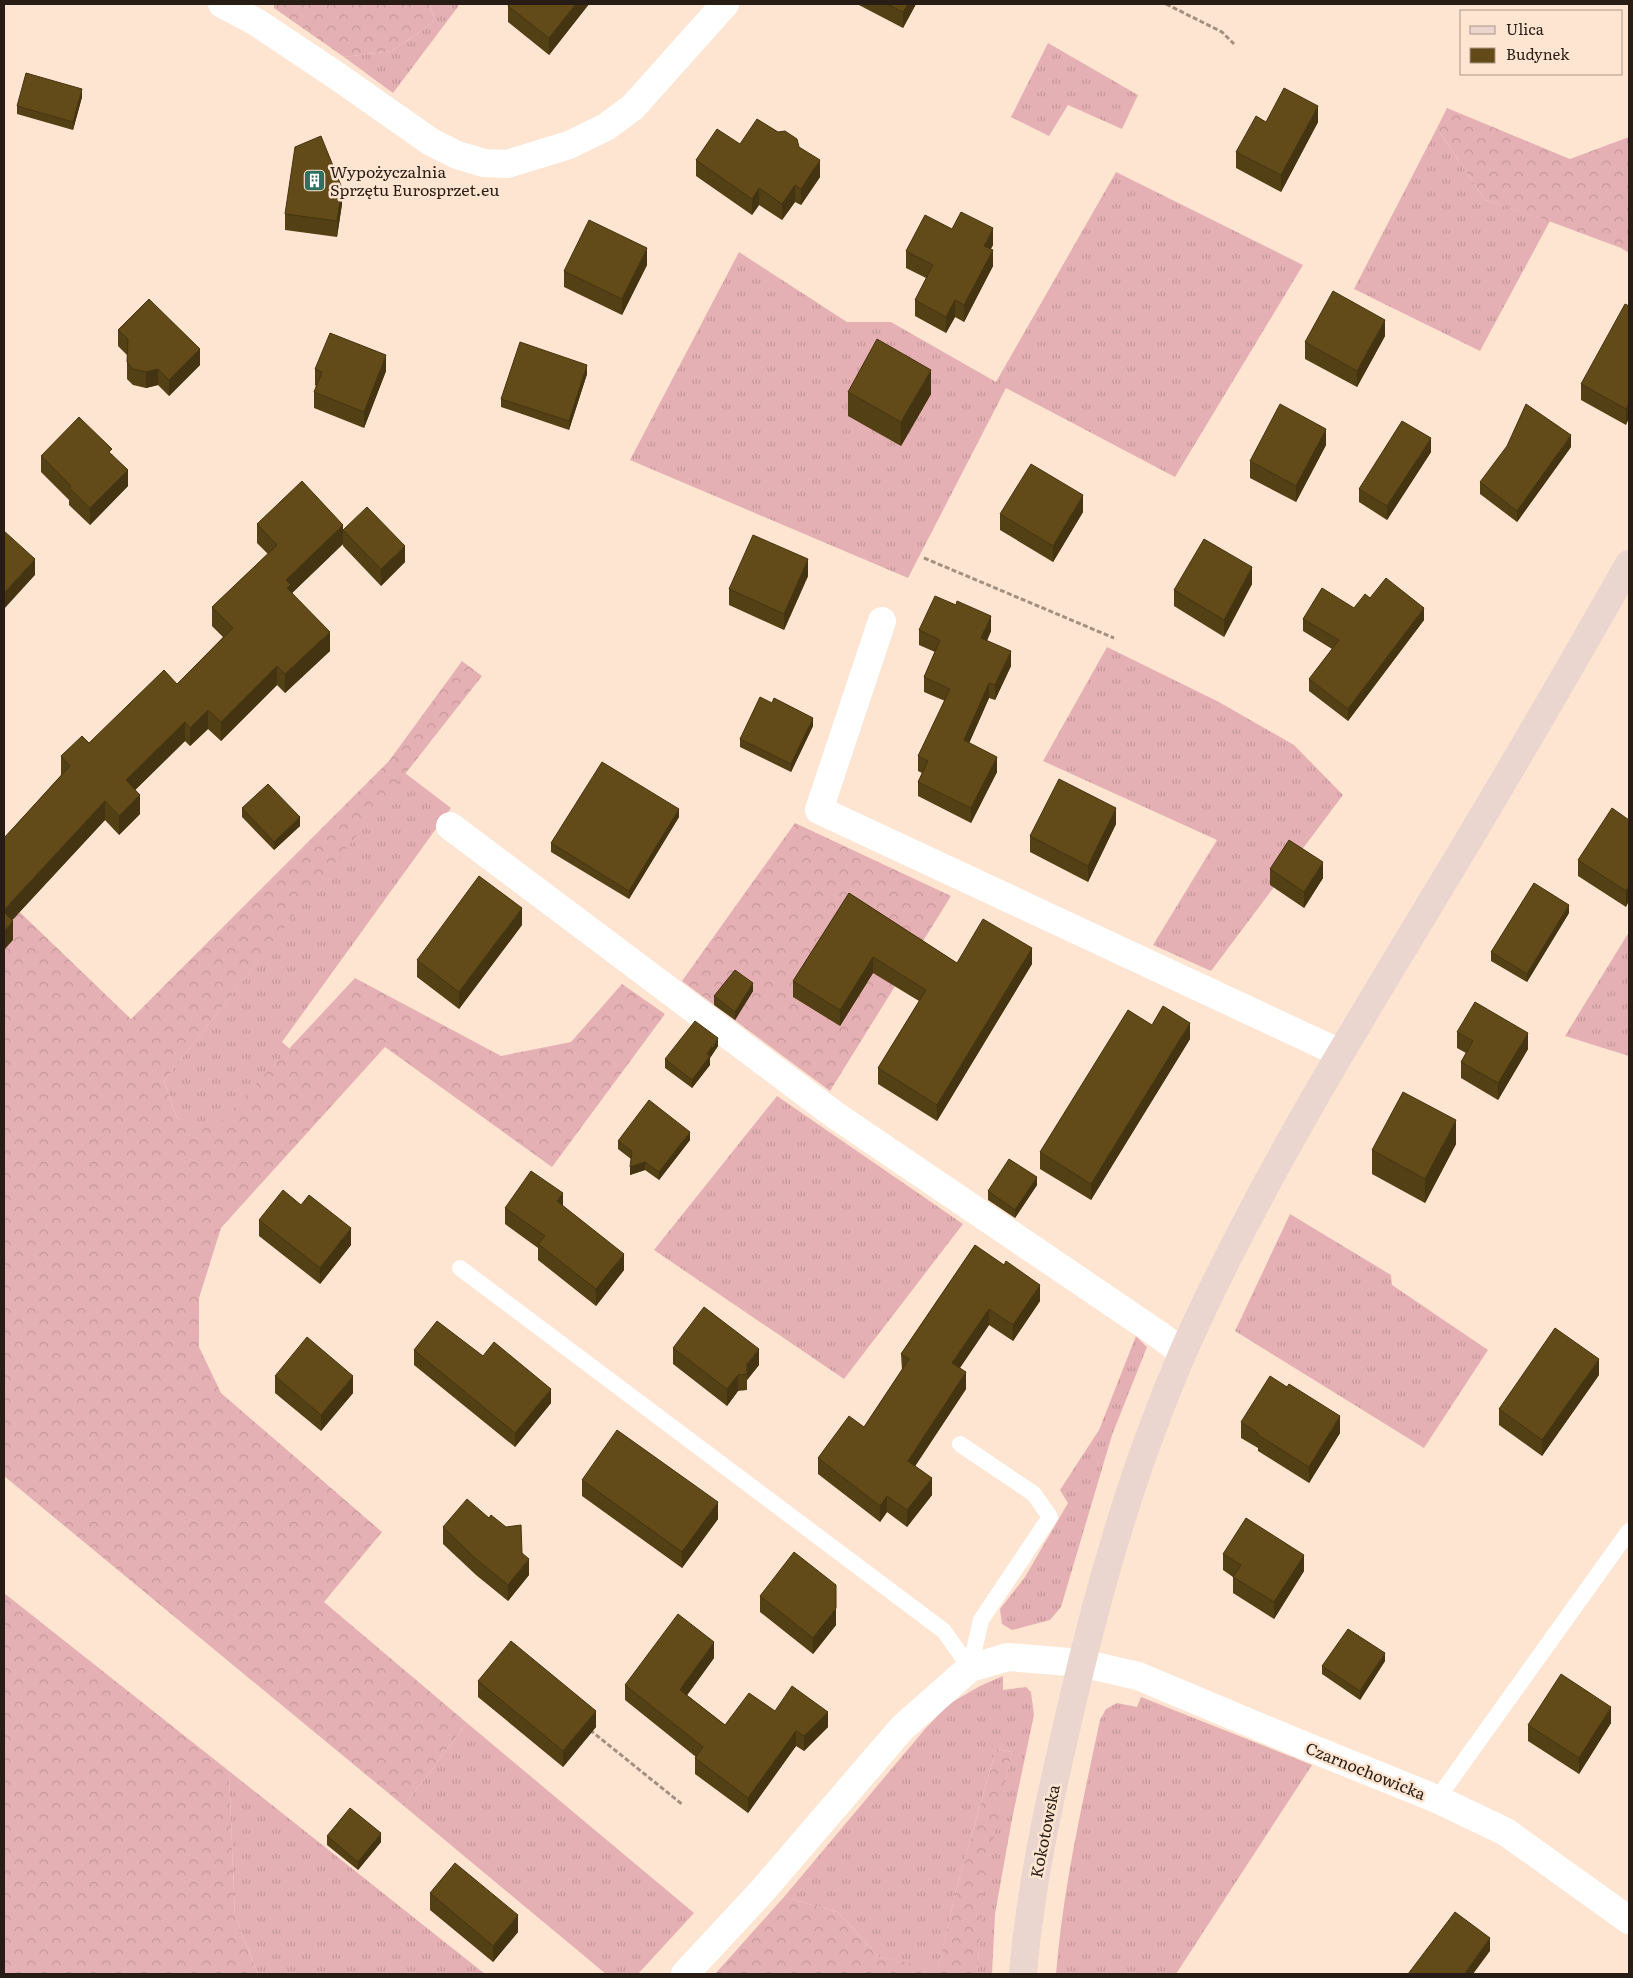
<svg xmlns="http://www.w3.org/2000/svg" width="1633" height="1978" viewBox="0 0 1633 1978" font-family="Literata,serif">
<defs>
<pattern id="grass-tufts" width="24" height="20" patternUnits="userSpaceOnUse" patternTransform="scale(1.25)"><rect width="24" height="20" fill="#e5b0b3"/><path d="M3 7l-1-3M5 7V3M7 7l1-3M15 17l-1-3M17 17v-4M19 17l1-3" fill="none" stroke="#c49799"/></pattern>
<pattern id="forest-crowns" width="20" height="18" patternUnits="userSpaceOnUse" patternTransform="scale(1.25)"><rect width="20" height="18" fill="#e5b0b3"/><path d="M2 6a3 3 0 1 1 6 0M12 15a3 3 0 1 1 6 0" fill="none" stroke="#c49799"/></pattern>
</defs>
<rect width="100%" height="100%" fill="#fee5d2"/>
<g fill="url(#grass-tufts)">
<polygon points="430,4 460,4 393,93 344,57 392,51 435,21"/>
<polygon points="1048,43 1138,95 1122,129 1068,105 1049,136 1011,117"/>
<polygon points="1437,128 1485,200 1550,221 1480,351 1354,289"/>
<polygon points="1116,172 1303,265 1175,477 1006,388 908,578 630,460 739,252 847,322 891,322 996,382"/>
<polygon points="1107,647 1219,702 1294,745 1343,795 1211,971 1153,945 1217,840 1043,761"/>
<polygon points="405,773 451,808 282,1042 290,1049 217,1127 177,1118 164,1081"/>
<polygon points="1629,932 1629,1056 1565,1036"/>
<polygon points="777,1096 963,1224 844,1379 654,1250"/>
<polygon points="1290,1214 1391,1275 1392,1285 1488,1350 1424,1448 1235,1331"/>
<polygon points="1136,1336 1147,1347 1112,1435 1061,1607 1050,1620 1012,1630 1002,1624 1000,1609 1025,1577 1068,1503 1060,1490 1099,1430"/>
<polygon points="1003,1676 1003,1690 1026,1687 1031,1692 1034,1715 1012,1819 995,1914 992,1974 977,1974 984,1879 1012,1752 996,1749 955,1894 938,1970 879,1957 838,1912 784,1897 925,1729 949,1704 980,1686"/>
<path d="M1141,1697l171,68 -136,209h-120c7,-86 26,-169 44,-254l6,-11 11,-6 20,4z"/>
<polygon points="467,1723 694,1913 638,1974 606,1974 404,1806"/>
<polygon points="229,1771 485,1974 258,1974 235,1916"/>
</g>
<g fill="url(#forest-crowns)">
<polygon points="274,4 430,4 435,21 392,51 344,57 274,8"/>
<polygon points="1447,108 1570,159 1629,137 1629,253 1621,248 1546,220 1485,200 1437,128"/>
<polygon points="462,661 482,676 164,1081 177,1118 217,1126 355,978 501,1056 571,1042 622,984 665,1014 552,1167 385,1047 221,1228 199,1298 199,1347 221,1393 382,1532 324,1602 467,1723 404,1806 4,1476 4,897 131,1019 389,761"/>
<polygon points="795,823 951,896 830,1091 682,981"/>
<polygon points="4,1593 229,1771 235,1916 258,1974 4,1974"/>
<polygon points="996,1749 1012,1752 985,1879 977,1974 715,1974 784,1897 838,1912 879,1957 938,1969 955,1894"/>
</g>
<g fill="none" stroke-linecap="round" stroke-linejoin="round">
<g stroke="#a39081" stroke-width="3" stroke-dasharray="5 2.5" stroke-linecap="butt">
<polyline points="1166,4 1222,32 1234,44"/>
<polyline points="924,558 1114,638"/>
<polyline points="590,1730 683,1805"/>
</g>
<g stroke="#fff" stroke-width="16">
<polyline points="460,1268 944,1631 970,1668"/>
<polyline points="960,1444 1034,1494 1050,1517 981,1620 970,1668"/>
<polyline points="1437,1799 1629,1531"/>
</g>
<g stroke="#fff" stroke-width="28">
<polyline points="222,4 256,22 337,76 431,142 457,155 484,163 507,164 569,145 606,127 633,107 725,4"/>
<polyline points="882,621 819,810 1340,1053"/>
<polyline points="450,826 835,1115 1158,1334 1183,1353"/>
<polyline points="685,1974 763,1890 902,1728 970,1668 1008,1657 1081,1663 1138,1676 1298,1743 1437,1799 1506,1832 1629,1920"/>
</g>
<path stroke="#ebd5cf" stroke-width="28" d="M1023,1974c8,-96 30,-189 52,-283 32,-136 73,-271 135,-397 67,-139 147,-269 226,-400 66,-109 130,-219 193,-330"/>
</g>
<g fill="#544015">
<polygon points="509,4 589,4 549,55 508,22 508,6"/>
<polygon points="857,4 916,4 903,28"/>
<polygon points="82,97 73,130 17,114 17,106"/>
<polygon points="1266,122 1318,122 1281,192 1236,168 1236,152"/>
<polygon points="740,144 799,147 820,177 801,205 795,202 782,220 759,205 752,215 696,176 696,160"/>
<polygon points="342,204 337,237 285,230 285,214"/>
<polygon points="952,229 993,245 990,249 993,266 964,322 955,317 946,333 915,316 915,300 926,278 906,268 906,251"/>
<polygon points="647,265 622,315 564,287 564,271"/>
<polygon points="1629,306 1626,425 1581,400 1581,384"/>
<polygon points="118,330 200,365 169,396 158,385 146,388 133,385 127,379 127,355 118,346"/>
<polygon points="1385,336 1357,387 1305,359 1305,342"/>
<polygon points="315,369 386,371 364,428 314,408 314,392 316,386 315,385"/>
<polygon points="587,374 569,430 501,407 501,399"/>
<polygon points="848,392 931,394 901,446 848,416"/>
<polygon points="1326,445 1296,502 1250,478 1250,461"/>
<polygon points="1571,447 1517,522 1480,494 1480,482"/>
<polygon points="1431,452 1387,520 1359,502 1359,489"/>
<polygon points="112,454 128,486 90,525 69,505 69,500 41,472 41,456"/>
<polygon points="1083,512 1053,562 1000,530 1000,514"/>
<polygon points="257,524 343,530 405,562 381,586 343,546 343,544 292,593 330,651 285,693 277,685 221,741 208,729 190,746 185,741 135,790 140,814 119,835 105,820 12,920 13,940 4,838 61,775 61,756 89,743 177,684 223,637 212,626 212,607 268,554 257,543"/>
<polygon points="808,576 784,630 729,605 729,589"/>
<polygon points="1252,584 1224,637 1174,606 1174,590"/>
<polygon points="1370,598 1424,620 1348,721 1309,691 1309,679 1332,649 1303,631 1303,619 1354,608"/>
<polygon points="919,630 991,631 987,641 1011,666 995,700 989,698 969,743 997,772 971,823 918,796 918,782 922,773 918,771 918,756 945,701 924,692 924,677 935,652 919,645"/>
<polygon points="813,726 791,772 740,747 740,739"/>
<polygon points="242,808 300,826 274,850 242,817"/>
<polygon points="679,817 629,899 551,852 551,843"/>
<polygon points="1629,820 1626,907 1578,876 1578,860"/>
<polygon points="1116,824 1088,882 1030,852 1030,836"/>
<polygon points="1270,869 1323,878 1304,908 1270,885"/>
<polygon points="849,893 957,963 1032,964 937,1121 878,1084 878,1068 919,1001 873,973 840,1026 793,997 793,981"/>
<polygon points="1569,913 1527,982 1491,961 1491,952"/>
<polygon points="522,925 459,1009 417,977 417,960"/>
<polygon points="753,991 735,1020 714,1005 714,996"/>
<polygon points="1152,1025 1190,1039 1091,1200 1040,1169 1040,1152"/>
<polygon points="1457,1032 1528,1049 1498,1100 1461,1078 1461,1062 1466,1053 1457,1048"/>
<polygon points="718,1046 710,1058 710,1065 692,1088 665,1068 665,1059"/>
<polygon points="690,1140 659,1180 645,1170 630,1175 631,1159 618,1149 618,1141"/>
<polygon points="1456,1144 1425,1203 1372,1174 1372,1150"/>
<polygon points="1037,1185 1015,1218 988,1200 988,1191"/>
<polygon points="301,1205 351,1245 320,1284 259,1236 259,1220"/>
<polygon points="563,1206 624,1270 596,1306 538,1260 538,1248 505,1224 505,1208"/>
<polygon points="975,1245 1040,1301 1013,1341 989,1325 960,1368 966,1389 915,1466 932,1495 907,1527 887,1512 880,1522 818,1474 818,1458 864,1427 902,1370 901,1354"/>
<polygon points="673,1348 759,1365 747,1380 747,1390 738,1391 727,1406 673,1364"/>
<polygon points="414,1350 483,1356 551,1403 515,1447 414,1365"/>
<polygon points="1599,1375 1542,1456 1499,1425 1499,1409"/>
<polygon points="275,1376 353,1393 321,1431 275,1393"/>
<polygon points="1241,1422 1340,1433 1309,1483 1258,1451 1258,1448 1241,1438"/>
<polygon points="582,1480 718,1519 682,1568 582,1496"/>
<polygon points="443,1527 522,1553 529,1575 508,1601 476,1575 443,1544"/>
<polygon points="1223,1554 1304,1571 1274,1619 1233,1593 1233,1577 1223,1570"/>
<polygon points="760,1596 836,1625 813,1654 760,1612"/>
<polygon points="714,1658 687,1695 725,1725 775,1711 828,1727 804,1751 796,1746 748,1813 695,1774 695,1758 696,1757 625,1700 625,1685"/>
<polygon points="1385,1661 1360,1700 1322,1674 1322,1666"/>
<polygon points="478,1681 596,1727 563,1767 478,1697"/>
<polygon points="1611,1723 1579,1774 1528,1741 1528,1725"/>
<polygon points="327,1836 381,1842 358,1870 327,1845"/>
<polygon points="430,1893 518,1932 493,1962 430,1910"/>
</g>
<g fill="#453411">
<polygon points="576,4 589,4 549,55 549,38"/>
<polygon points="908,4 916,4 903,28 903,12"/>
<polygon points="82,89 82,97 73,130 73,122"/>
<polygon points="1318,106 1318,122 1281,192 1281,175"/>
<polygon points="820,160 820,177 801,205 801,189"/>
<polygon points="795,185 795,202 782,220 782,204"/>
<polygon points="342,188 342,204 337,237 337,221"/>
<polygon points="759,188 759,205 752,215 752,199"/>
<polygon points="993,228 993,245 984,262 984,246"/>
<polygon points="647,248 647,265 622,315 622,299"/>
<polygon points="993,250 993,266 964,322 964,305"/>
<polygon points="955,300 955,317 946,333 946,317"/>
<polygon points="1385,320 1385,336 1357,387 1357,371"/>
<polygon points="200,349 200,365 169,396 169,380"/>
<polygon points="386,355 386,371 364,428 364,412"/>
<polygon points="587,365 587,374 569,430 569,421"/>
<polygon points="158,369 158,385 146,388 146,372"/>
<polygon points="931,370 931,394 901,446 901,422"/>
<polygon points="1629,402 1629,418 1626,425 1626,409"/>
<polygon points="1326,429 1326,445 1296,502 1296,486"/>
<polygon points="1571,435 1571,447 1517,522 1517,511"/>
<polygon points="1431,438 1431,452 1387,520 1387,506"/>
<polygon points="128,470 128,486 90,525 90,508"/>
<polygon points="1083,495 1083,512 1053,562 1053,546"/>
<polygon points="343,525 343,544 291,594 287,607 286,580"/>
<polygon points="405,546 405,562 381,586 381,569"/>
<polygon points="35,559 35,575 4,609 4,593"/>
<polygon points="808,559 808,576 784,630 784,614"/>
<polygon points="1252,567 1252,584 1224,637 1224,620"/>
<polygon points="1424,608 1424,620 1348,721 1348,709"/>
<polygon points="991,616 991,631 981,653 981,638"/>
<polygon points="330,632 330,651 285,693 285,674"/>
<polygon points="1011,651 1011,666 995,700 995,685"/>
<polygon points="277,666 277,685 221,741 221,722"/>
<polygon points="989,683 989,698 964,755 964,740"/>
<polygon points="208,710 208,729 190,746 190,728"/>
<polygon points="813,718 813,726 791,772 791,764"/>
<polygon points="185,722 185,741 126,799 126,780"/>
<polygon points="997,757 997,772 971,823 971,808"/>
<polygon points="140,795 140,814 119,835 119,816"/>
<polygon points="105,801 105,820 4,929 4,910"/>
<polygon points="1116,808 1116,824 1088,882 1088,866"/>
<polygon points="679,809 679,817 629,899 629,891"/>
<polygon points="300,817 300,826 274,850 274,842"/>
<polygon points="1323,862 1323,878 1304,908 1304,892"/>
<polygon points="1629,885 1629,901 1626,907 1626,891"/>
<polygon points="1569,905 1569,913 1527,982 1527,974"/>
<polygon points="522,908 522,925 459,1009 459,992"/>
<polygon points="13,921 13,940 4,950 4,931"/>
<polygon points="1032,948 1032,964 937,1121 937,1105"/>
<polygon points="873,957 873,973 840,1026 840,1010"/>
<polygon points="753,983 753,991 735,1020 735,1012"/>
<polygon points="1190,1023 1190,1039 1091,1200 1091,1184"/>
<polygon points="1528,1033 1528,1049 1498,1100 1498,1083"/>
<polygon points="718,1038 718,1046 710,1058 710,1065 692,1088 692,1080"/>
<polygon points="1456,1120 1456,1144 1425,1203 1425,1179"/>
<polygon points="690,1132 690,1140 659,1180 659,1172"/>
<polygon points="645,1162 645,1170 630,1175 630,1167"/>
<polygon points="1037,1177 1037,1185 1015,1218 1015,1210"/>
<polygon points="563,1193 563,1209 557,1201"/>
<polygon points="351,1228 351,1245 320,1284 320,1268"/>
<polygon points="624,1254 624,1270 596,1306 596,1289"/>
<polygon points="1040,1285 1040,1301 1013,1341 1013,1325"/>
<polygon points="989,1309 989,1325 952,1379 952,1363"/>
<polygon points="759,1349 759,1365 747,1380 747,1364"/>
<polygon points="1599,1359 1599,1375 1542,1456 1542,1440"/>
<polygon points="966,1372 966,1389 908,1477 908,1461"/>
<polygon points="738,1375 738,1391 727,1406 727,1389"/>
<polygon points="353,1376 353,1393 321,1431 321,1415"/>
<polygon points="551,1389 551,1403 515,1447 515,1433"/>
<polygon points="1340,1416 1340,1433 1309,1483 1309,1467"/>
<polygon points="932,1478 932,1495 907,1527 907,1510"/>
<polygon points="887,1496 887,1512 880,1522 880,1506"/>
<polygon points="718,1502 718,1519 682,1568 682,1552"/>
<polygon points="1304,1555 1304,1571 1274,1619 1274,1602"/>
<polygon points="529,1559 529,1575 508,1601 508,1585"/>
<polygon points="836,1608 836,1625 813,1654 813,1638"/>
<polygon points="714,1642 714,1658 680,1705 680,1690"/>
<polygon points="1385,1653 1385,1661 1360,1700 1360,1691"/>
<polygon points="1611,1707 1611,1723 1579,1774 1579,1758"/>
<polygon points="596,1711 596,1727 563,1767 563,1751"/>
<polygon points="828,1712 828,1727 804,1751 804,1736"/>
<polygon points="796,1731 796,1746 748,1813 748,1798"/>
<polygon points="381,1833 381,1842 358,1870 358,1862"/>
<polygon points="518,1915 518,1932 493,1962 493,1946"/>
<polygon points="1490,1938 1490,1951 1473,1974 1464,1974"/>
</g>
<g fill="#624b18" stroke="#453411">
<polygon points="509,4 576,4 549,38 508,6"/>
<polygon points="887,4 908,4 903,12"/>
<polygon points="26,73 82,89 73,122 17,106"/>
<polygon points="1284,88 1318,106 1281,175 1236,152 1256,116 1266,122"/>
<polygon points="757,119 778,132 785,131 797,139 799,147 820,160 801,189 795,185 782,204 759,188 752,199 696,160 717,129 740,144"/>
<polygon points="321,136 342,188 337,221 285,214 295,147"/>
<polygon points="961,212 993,228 984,246 993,250 964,305 955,300 946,317 915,300 933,265 906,251 925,215 952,229"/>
<polygon points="589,220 647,248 622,299 564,271"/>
<polygon points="1333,291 1385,320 1357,371 1305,342"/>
<polygon points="149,299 200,349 169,380 158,369 146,372 133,369 127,362 128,339 118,330"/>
<polygon points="1625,304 1629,306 1629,402 1626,409 1581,384"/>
<polygon points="330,333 386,355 364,412 314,392 322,372 315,369"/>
<polygon points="877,339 931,370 901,422 848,392"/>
<polygon points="520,342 587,365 569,421 501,399"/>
<polygon points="1280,404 1326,429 1296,486 1250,461"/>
<polygon points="1526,404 1571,435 1517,511 1480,482 1507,446"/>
<polygon points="79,417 112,449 109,452 128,470 90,508 69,488 71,486 41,456"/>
<polygon points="1402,421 1431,438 1387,506 1359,489"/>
<polygon points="1031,464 1083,495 1053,546 1000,514"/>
<polygon points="302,481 343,525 286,580 291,585 287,588 330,632 285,674 277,666 221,722 208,710 190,728 185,722 126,780 140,795 119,816 105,801 4,910 4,838 70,766 61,756 82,736 89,743 164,670 177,684 233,628 212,607 277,545 257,524"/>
<polygon points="367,507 405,546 381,569 343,530"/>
<polygon points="4,531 35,559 4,593"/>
<polygon points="753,535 808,559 784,614 729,589"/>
<polygon points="1204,539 1252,567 1224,620 1174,590"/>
<polygon points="1386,578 1424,608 1348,709 1309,679 1339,640 1303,619 1322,588 1354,608 1365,594 1370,598"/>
<polygon points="935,596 956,605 957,601 991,616 981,638 1011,651 995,685 989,683 964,740 997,757 971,808 918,782 928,761 918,756 950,689 924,677 940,640 919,630"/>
<polygon points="760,697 772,703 774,698 813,718 791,764 740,739"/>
<polygon points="602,762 679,809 629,891 551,843"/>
<polygon points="1059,779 1116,808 1088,866 1030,836"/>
<polygon points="268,784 300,817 274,842 242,808"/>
<polygon points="1612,808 1629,820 1629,885 1626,891 1578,860"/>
<polygon points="1289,840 1323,862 1304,892 1270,869"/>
<polygon points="479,876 522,908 459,992 417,960"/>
<polygon points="1534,883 1569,905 1527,974 1491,952"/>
<polygon points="849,893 957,963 983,919 1032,948 937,1105 878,1068 926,990 873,957 840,1010 793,981"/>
<polygon points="4,912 13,921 4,931"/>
<polygon points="735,970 753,983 735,1012 714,996"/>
<polygon points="1475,1002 1528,1033 1498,1083 1461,1062 1473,1041 1457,1032"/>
<polygon points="1163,1006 1190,1023 1091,1184 1040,1152 1128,1010 1152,1025"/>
<polygon points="695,1021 718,1038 707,1054 710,1056 692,1080 665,1059"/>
<polygon points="1403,1092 1456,1120 1425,1179 1372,1150"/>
<polygon points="649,1100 690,1132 659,1172 645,1162 630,1167 632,1151 618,1141"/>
<polygon points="1009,1159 1037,1177 1015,1210 988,1191"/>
<polygon points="531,1171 563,1193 557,1201 624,1254 596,1289 538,1244 545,1236 505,1208"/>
<polygon points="283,1190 301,1205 309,1195 351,1228 320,1268 259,1220"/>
<polygon points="975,1245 1004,1265 1006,1261 1040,1285 1013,1325 989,1309 952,1363 966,1372 908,1461 932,1478 907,1510 887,1496 880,1506 818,1458 849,1416 864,1427 909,1359 901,1354"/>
<polygon points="704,1307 759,1349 747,1364 747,1374 738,1375 727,1389 673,1348"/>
<polygon points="437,1321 483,1356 494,1342 551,1389 515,1433 414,1350"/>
<polygon points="1555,1328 1599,1359 1542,1440 1499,1409"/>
<polygon points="307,1337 353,1376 321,1415 275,1376"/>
<polygon points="1270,1376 1287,1387 1289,1384 1340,1416 1309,1467 1258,1435 1258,1433 1241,1422"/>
<polygon points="617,1430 718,1502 682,1552 582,1480"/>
<polygon points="467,1499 489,1518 491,1515 506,1527 521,1525 522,1553 529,1559 508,1585 476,1559 443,1527"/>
<polygon points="1246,1518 1304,1555 1274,1602 1233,1577 1241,1565 1223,1554"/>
<polygon points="794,1552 836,1585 836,1608 813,1638 760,1596"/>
<polygon points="678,1614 714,1642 680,1690 725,1725 749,1693 775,1711 792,1686 828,1712 804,1736 796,1731 748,1798 695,1758 703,1747 625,1685"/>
<polygon points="1348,1629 1385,1653 1360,1691 1322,1666"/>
<polygon points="511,1641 596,1711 563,1751 478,1681"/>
<polygon points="1561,1674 1611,1707 1579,1758 1528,1725"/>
<polygon points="350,1808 381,1833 358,1862 327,1836"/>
<polygon points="455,1863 518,1915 493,1946 430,1893"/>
<polygon points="1455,1912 1490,1938 1464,1974 1408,1974"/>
</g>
<defs>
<symbol id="building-square" viewBox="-11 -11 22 22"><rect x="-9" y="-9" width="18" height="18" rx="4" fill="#2f7160" stroke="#fee5d2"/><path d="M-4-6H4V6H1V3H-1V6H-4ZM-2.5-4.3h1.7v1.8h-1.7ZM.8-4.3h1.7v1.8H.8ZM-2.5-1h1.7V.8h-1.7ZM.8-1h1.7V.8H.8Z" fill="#fff"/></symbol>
</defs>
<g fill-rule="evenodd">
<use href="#building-square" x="302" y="168" width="25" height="25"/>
</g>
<g text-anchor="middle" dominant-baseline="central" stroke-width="5" stroke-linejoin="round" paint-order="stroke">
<g font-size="16" fill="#281d14" stroke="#fee5d2" text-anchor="start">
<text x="330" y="171">Wypożyczalnia<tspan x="330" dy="18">Sprzętu Eurosprzet.eu</tspan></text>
</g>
<g font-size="16" fill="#281d14" stroke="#fee5d2">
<text transform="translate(1366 1770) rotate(22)">Czarnochowicka</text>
<text transform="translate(1044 1831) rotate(-79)">Kokotowska</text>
</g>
</g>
<rect width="1633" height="1978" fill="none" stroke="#281d14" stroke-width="10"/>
<rect x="1460" y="10" width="162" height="65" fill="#fee5d2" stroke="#a89586"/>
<rect x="1470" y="26" width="25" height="8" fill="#ebd5cf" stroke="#a89586"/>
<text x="1506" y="35" font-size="15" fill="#281d14">Ulica</text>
<rect x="1470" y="48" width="25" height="15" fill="#624b18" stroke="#a89586"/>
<text x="1506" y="60" font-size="15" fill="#281d14">Budynek</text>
</svg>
